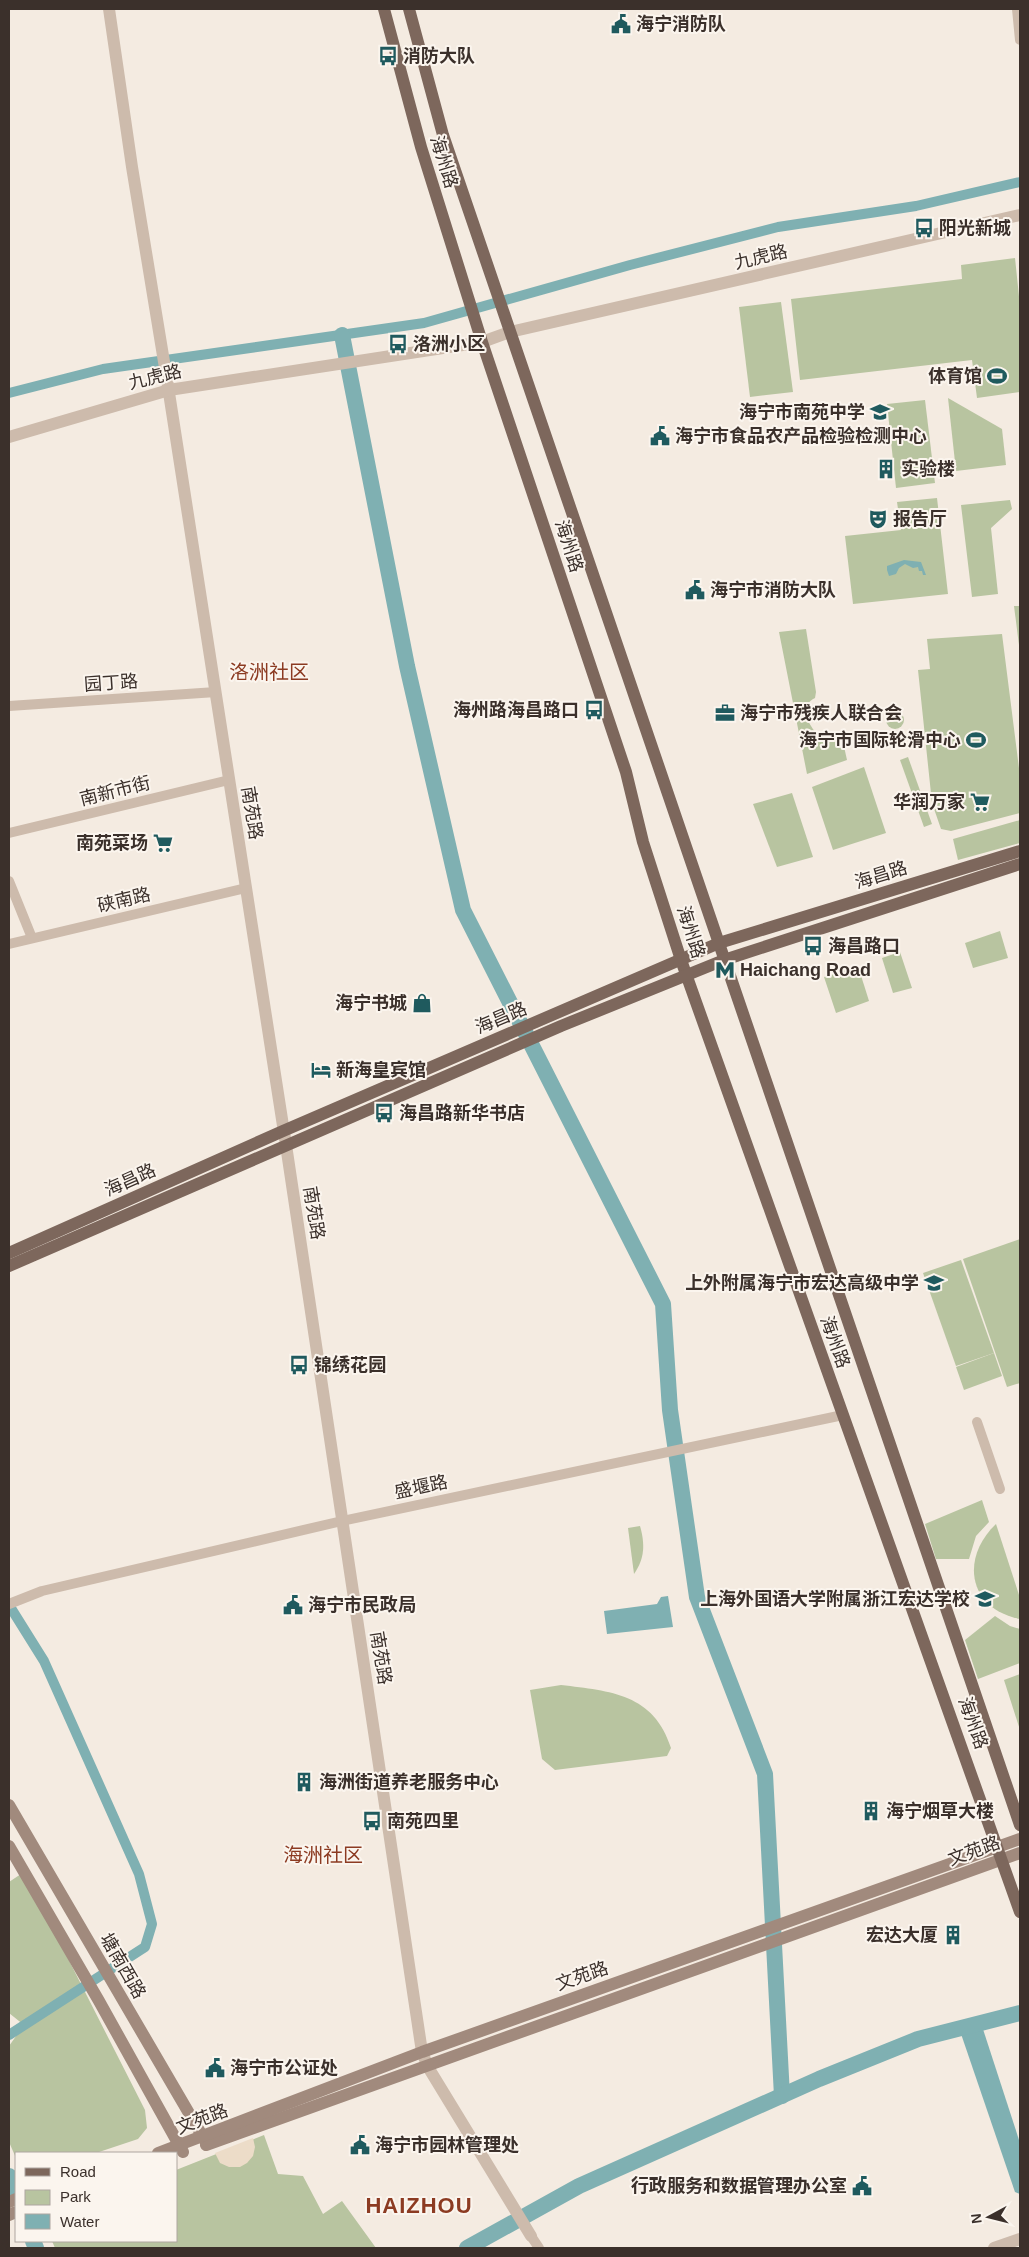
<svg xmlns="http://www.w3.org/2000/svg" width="1029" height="2257" viewBox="0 0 1029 2257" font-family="Arial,'Noto Sans SC',sans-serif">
<rect width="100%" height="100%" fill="#f4ebe1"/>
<g fill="#b8c4a0">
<polygon points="1015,258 1020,306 1020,392 977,398 972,360 800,380 791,299 962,279 961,265"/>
<polygon points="781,302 793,392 750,397 739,307"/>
<polygon points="948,398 1002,429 1006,465 956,471"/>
<polygon points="925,400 935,483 896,488 887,404"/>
<polygon points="937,498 948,594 853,604 845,536 901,530 897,502"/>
<polygon points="1010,500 1012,509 991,528 998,594 972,597 961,505"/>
<polygon points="1014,606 1020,606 1020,653"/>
<path d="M806,629l10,63 -1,6c-17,8 -7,26 2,36l17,2 7,-3 6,27 -40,14 -28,-142z"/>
<polygon points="1002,634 1020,776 1020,813 951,831 941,829 932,803 918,670 930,669 927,639"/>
<circle cx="895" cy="720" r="9"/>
<circle cx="870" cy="740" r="9"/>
<polygon points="908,757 932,824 924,827 900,760"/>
<polygon points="864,767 886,833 833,850 812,787"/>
<polygon points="792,793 813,857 777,867 753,804"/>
<polygon points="1020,820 1020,843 958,860 953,839"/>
<polygon points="1000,931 1008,958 973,968 965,943"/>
<polygon points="900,952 912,988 893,993 882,958"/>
<polygon points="858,966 869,1001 836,1013 824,977"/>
<polygon points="1020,1239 1020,1383 1007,1387 963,1259"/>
<polygon points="961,1260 994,1353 956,1366 923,1273"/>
<polygon points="994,1353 1002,1376 964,1390 956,1367"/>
<polygon points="982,1500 989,1522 976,1536 969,1559 936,1559 925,1524"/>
<path d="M996,1524l24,74v21c-52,-10 -60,-61 -24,-95z"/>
<path d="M640,1526c5,18 5,32 -6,48l-6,-46z"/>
<polygon points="995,1616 1010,1626 1020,1629 1020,1663 978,1679 965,1640"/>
<polygon points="1020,1674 1020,1730 1004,1680"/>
<path d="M561,1685c50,6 93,9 110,63l-4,8 -112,14 -13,-11 -12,-69z"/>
<polygon points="24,1872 145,2110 147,2128 138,2139 96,2153 16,2153 16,2158 9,2142 9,2046 24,2025 9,2013 9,1882"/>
<polygon points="264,2135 278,2174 303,2176 323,2214 342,2201 376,2248 55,2248 52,2241 176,2241 176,2170"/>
</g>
<polygon fill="#ecdcc8" points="253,2138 255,2147 253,2156 247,2163 240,2167 229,2167 220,2163 215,2153"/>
<g fill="#7fb0b2">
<polygon points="904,560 921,562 926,575 923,575 922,571 919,571 918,567 913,568 905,564 899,568 896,574 889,576 887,570 887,566"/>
<polygon points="668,1596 673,1627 607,1634 604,1611 657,1604 661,1597"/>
<polygon points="981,2023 1020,2143 1020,2194 1015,2192 959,2028"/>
</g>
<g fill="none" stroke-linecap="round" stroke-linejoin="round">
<g stroke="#7fb0b2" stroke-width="10">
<polyline points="9,393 103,369 424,323 630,265 778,227 916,206 1020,182"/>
<polyline points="9,1605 44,1661 139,1874 152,1924 145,1947 9,2035"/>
</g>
<g stroke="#7fb0b2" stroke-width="16">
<polyline points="342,335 407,666 463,910 663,1304 670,1410 697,1597 765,1774 782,2096"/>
<polyline points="9,2176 16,2196"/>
<polyline points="33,2241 36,2248"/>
<polyline points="467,2248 579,2186 819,2079 918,2039 1020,2013"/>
</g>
<g stroke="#cdbbac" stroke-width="10">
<polyline points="1017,9 1020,40"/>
<polyline points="9,706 216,692"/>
<polyline points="9,833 229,780"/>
<polyline points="9,881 32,938"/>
<polyline points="9,944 246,888"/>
<polyline points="977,1422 1000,1489"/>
<polyline points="9,1604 42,1591 342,1521 843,1415"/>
<polyline points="531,2236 539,2248"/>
</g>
<g stroke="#cdbbac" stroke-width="12">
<polyline points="109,9 132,167 167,380 286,1145 422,2052 428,2067 531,2236"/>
<polyline points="9,437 169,390 482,342 510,332 1020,215"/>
<polyline points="994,2248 1020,2239"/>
</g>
<g stroke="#a18a7d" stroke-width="12">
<polyline points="9,1805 207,2144"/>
<polyline points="9,1846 99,2001 183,2152"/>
<polyline points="206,2145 1020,1853"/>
<polyline points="158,2153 422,2052 1020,1839"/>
<polyline points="9,2202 16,2199"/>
<polyline points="9,2215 16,2212"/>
</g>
<g stroke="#7d675c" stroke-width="12">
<polyline points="384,9 421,147 482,342 626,772 643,842 681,960 1020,1912"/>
<polyline points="409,9 443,135 1020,1825"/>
<polyline points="9,1253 283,1131 719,943 1020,851"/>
<polyline points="9,1266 561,1026 724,960 1020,864"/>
</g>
</g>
<defs>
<symbol id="civic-bare" viewBox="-9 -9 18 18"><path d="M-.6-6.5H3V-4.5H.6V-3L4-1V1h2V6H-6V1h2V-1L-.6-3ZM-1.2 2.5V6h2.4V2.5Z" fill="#1f5a5e" stroke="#fbf5ee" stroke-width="2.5" paint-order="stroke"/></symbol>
<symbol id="bus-bare" viewBox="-9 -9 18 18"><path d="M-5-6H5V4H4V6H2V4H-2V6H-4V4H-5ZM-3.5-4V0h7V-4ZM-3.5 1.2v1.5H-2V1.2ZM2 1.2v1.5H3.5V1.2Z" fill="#1f5a5e" stroke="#fbf5ee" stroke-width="2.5" paint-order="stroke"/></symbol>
<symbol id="stadium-bare" viewBox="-9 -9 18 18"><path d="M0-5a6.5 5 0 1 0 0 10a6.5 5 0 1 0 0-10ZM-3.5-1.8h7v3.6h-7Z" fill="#1f5a5e" stroke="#fbf5ee" stroke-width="2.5" paint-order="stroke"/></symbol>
<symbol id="school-bare" viewBox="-9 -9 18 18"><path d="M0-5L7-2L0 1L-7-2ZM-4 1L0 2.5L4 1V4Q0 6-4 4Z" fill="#1f5a5e" stroke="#fbf5ee" stroke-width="2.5" paint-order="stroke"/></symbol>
<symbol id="building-bare" viewBox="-9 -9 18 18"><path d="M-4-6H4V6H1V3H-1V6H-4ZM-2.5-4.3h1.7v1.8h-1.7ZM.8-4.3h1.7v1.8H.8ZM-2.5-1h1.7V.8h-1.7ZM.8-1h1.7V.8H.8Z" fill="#1f5a5e" stroke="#fbf5ee" stroke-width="2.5" paint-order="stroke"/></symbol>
<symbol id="theatre-bare" viewBox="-9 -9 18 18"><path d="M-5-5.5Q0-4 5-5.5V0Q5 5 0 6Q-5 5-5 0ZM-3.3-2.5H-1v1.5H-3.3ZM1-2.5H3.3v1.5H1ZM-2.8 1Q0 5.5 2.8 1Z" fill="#1f5a5e" stroke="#fbf5ee" stroke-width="2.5" paint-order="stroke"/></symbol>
<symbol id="office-bare" viewBox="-9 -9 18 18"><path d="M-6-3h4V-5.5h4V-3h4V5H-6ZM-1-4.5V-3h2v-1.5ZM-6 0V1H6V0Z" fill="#1f5a5e" stroke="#fbf5ee" stroke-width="2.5" paint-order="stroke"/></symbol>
<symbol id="supermarket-bare" viewBox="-9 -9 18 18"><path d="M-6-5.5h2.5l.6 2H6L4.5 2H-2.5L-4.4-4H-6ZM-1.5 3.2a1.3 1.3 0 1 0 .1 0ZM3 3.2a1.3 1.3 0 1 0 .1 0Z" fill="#1f5a5e" stroke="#fbf5ee" stroke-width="2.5" paint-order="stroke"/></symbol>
<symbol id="metro-bare" viewBox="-9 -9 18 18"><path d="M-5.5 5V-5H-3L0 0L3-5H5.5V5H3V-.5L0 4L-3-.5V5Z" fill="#1f5a5e" stroke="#fbf5ee" stroke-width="2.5" paint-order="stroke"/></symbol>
<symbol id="shop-bare" viewBox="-9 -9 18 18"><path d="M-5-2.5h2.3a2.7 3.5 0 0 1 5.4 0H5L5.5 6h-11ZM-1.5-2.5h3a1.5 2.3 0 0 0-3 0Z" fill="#1f5a5e" stroke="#fbf5ee" stroke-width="2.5" paint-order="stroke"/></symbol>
<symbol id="hotel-bare" viewBox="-9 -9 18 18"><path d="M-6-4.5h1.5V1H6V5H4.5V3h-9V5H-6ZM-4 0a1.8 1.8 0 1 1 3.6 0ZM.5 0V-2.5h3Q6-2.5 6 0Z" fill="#1f5a5e" stroke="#fbf5ee" stroke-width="2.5" paint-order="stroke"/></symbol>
</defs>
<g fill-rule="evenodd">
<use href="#civic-bare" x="607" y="10" width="28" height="28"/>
<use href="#bus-bare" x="374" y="42" width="28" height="28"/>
<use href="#bus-bare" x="910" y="214" width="28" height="28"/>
<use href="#bus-bare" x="384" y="330" width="28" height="28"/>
<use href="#stadium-bare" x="983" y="362" width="28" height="28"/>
<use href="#school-bare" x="866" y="398" width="28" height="28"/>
<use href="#civic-bare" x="646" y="422" width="28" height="28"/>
<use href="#building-bare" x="872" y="455" width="28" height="28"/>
<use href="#theatre-bare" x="864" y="505" width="28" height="28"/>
<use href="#civic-bare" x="681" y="576" width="28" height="28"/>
<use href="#bus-bare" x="580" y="696" width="28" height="28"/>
<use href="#office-bare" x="711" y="699" width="28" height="28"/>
<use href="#stadium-bare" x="962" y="726" width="28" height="28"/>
<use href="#supermarket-bare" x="966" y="788" width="28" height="28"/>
<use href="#supermarket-bare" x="149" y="829" width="28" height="28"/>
<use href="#bus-bare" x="799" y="932" width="28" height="28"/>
<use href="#metro-bare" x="711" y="956" width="28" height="28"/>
<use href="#shop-bare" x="408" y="989" width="28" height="28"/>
<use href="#hotel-bare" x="307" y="1056" width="28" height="28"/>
<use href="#bus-bare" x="370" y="1099" width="28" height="28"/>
<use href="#school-bare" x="920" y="1269" width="28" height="28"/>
<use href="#bus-bare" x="285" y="1351" width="28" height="28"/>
<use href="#school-bare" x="971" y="1585" width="28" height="28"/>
<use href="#civic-bare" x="279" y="1591" width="28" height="28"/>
<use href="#building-bare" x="290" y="1768" width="28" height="28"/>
<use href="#building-bare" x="857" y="1797" width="28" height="28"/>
<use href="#bus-bare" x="358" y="1807" width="28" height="28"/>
<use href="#building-bare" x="939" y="1921" width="28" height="28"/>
<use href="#civic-bare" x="201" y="2054" width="28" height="28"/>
<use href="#civic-bare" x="346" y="2131" width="28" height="28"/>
<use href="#civic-bare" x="848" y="2172" width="28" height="28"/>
</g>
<g text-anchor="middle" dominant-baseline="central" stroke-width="4" stroke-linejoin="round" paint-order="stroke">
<g font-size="18" font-weight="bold" fill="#3b302b" stroke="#fbf5ee" text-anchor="start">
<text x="636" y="24">海宁消防队</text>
<text x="403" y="56">消防大队</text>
<text x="939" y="228">阳光新城</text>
<text x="413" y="344">洛洲小区</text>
<text x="982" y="376" text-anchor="end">体育馆</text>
<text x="865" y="412" text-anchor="end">海宁市南苑中学</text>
<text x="675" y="436">海宁市食品农产品检验检测中心</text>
<text x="901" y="469">实验楼</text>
<text x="893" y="519">报告厅</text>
<text x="710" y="590">海宁市消防大队</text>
<text x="579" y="710" text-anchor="end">海州路海昌路口</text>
<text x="740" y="713">海宁市残疾人联合会</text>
<text x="961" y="740" text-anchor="end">海宁市国际轮滑中心</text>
<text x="965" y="802" text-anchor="end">华润万家</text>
<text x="148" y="843" text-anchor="end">南苑菜场</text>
<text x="828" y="946">海昌路口</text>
<text x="740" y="970">Haichang Road</text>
<text x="407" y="1003" text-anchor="end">海宁书城</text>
<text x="336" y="1070">新海皇宾馆</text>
<text x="399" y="1113">海昌路新华书店</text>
<text x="919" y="1283" text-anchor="end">上外附属海宁市宏达高级中学</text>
<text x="314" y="1365">锦绣花园</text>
<text x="970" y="1599" text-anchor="end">上海外国语大学附属浙江宏达学校</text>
<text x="308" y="1605">海宁市民政局</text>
<text x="319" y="1782">海洲街道养老服务中心</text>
<text x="886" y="1811">海宁烟草大楼</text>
<text x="387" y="1821">南苑四里</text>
<text x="938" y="1935" text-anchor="end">宏达大厦</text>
<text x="230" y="2068">海宁市公证处</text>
<text x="375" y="2145">海宁市园林管理处</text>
<text x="847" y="2186" text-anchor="end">行政服务和数据管理办公室</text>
</g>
<g font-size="18" fill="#3b302b" stroke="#fbf5ee">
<text transform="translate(444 162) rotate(73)">海州路</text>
<text transform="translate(761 257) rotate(-13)">九虎路</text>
<text transform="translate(155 377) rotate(-14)">九虎路</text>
<text transform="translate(569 546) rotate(72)">海州路</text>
<text transform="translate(111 683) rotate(-4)">园丁路</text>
<text transform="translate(115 791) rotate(-14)">南新市街</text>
<text transform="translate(252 813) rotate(81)">南苑路</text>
<text transform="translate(881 875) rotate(-17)">海昌路</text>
<text transform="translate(124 900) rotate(-13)">硖南路</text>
<text transform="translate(691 932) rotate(72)">海州路</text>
<text transform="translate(501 1018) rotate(-23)">海昌路</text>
<text transform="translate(130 1180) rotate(-24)">海昌路</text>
<text transform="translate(314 1213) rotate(81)">南苑路</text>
<text transform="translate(835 1342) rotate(70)">海州路</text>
<text transform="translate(421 1487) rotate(-12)">盛堰路</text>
<text transform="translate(381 1658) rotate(81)">南苑路</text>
<text transform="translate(973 1723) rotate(70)">海州路</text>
<text transform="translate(974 1851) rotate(-20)">文苑路</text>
<text transform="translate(123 1966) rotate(60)">塘南西路</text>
<text transform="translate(582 1976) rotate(-19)">文苑路</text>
<text transform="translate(202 2119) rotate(-21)">文苑路</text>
</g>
<g font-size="20" fill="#8c3b22" stroke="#fbf5ee">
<text x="269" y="672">洛洲社区</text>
<text x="323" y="1855">海洲社区</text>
</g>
<g font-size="22" font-weight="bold" letter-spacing="1" fill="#8c3b22" stroke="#fbf5ee">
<text x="419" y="2205">HAIZHOU</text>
</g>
</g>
<rect width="1029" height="2257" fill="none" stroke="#3b302b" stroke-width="20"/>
<rect x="15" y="2152" width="162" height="90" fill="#fbf5ee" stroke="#aea6a0"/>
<rect x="25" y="2168" width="25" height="8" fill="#7d675c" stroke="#aea6a0"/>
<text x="60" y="2177" font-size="15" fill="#3b302b">Road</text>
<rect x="25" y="2190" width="25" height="15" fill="#b8c4a0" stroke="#aea6a0"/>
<text x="60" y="2202" font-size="15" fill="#3b302b">Park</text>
<rect x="25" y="2214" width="25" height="15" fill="#7fb0b2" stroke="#aea6a0"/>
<text x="60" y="2227" font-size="15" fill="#3b302b">Water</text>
<g transform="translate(989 2217) rotate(263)" stroke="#fbf5ee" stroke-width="4" paint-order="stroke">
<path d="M0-4L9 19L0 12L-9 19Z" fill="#3b302b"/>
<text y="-8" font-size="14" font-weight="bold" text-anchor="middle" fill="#3b302b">N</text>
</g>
</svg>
